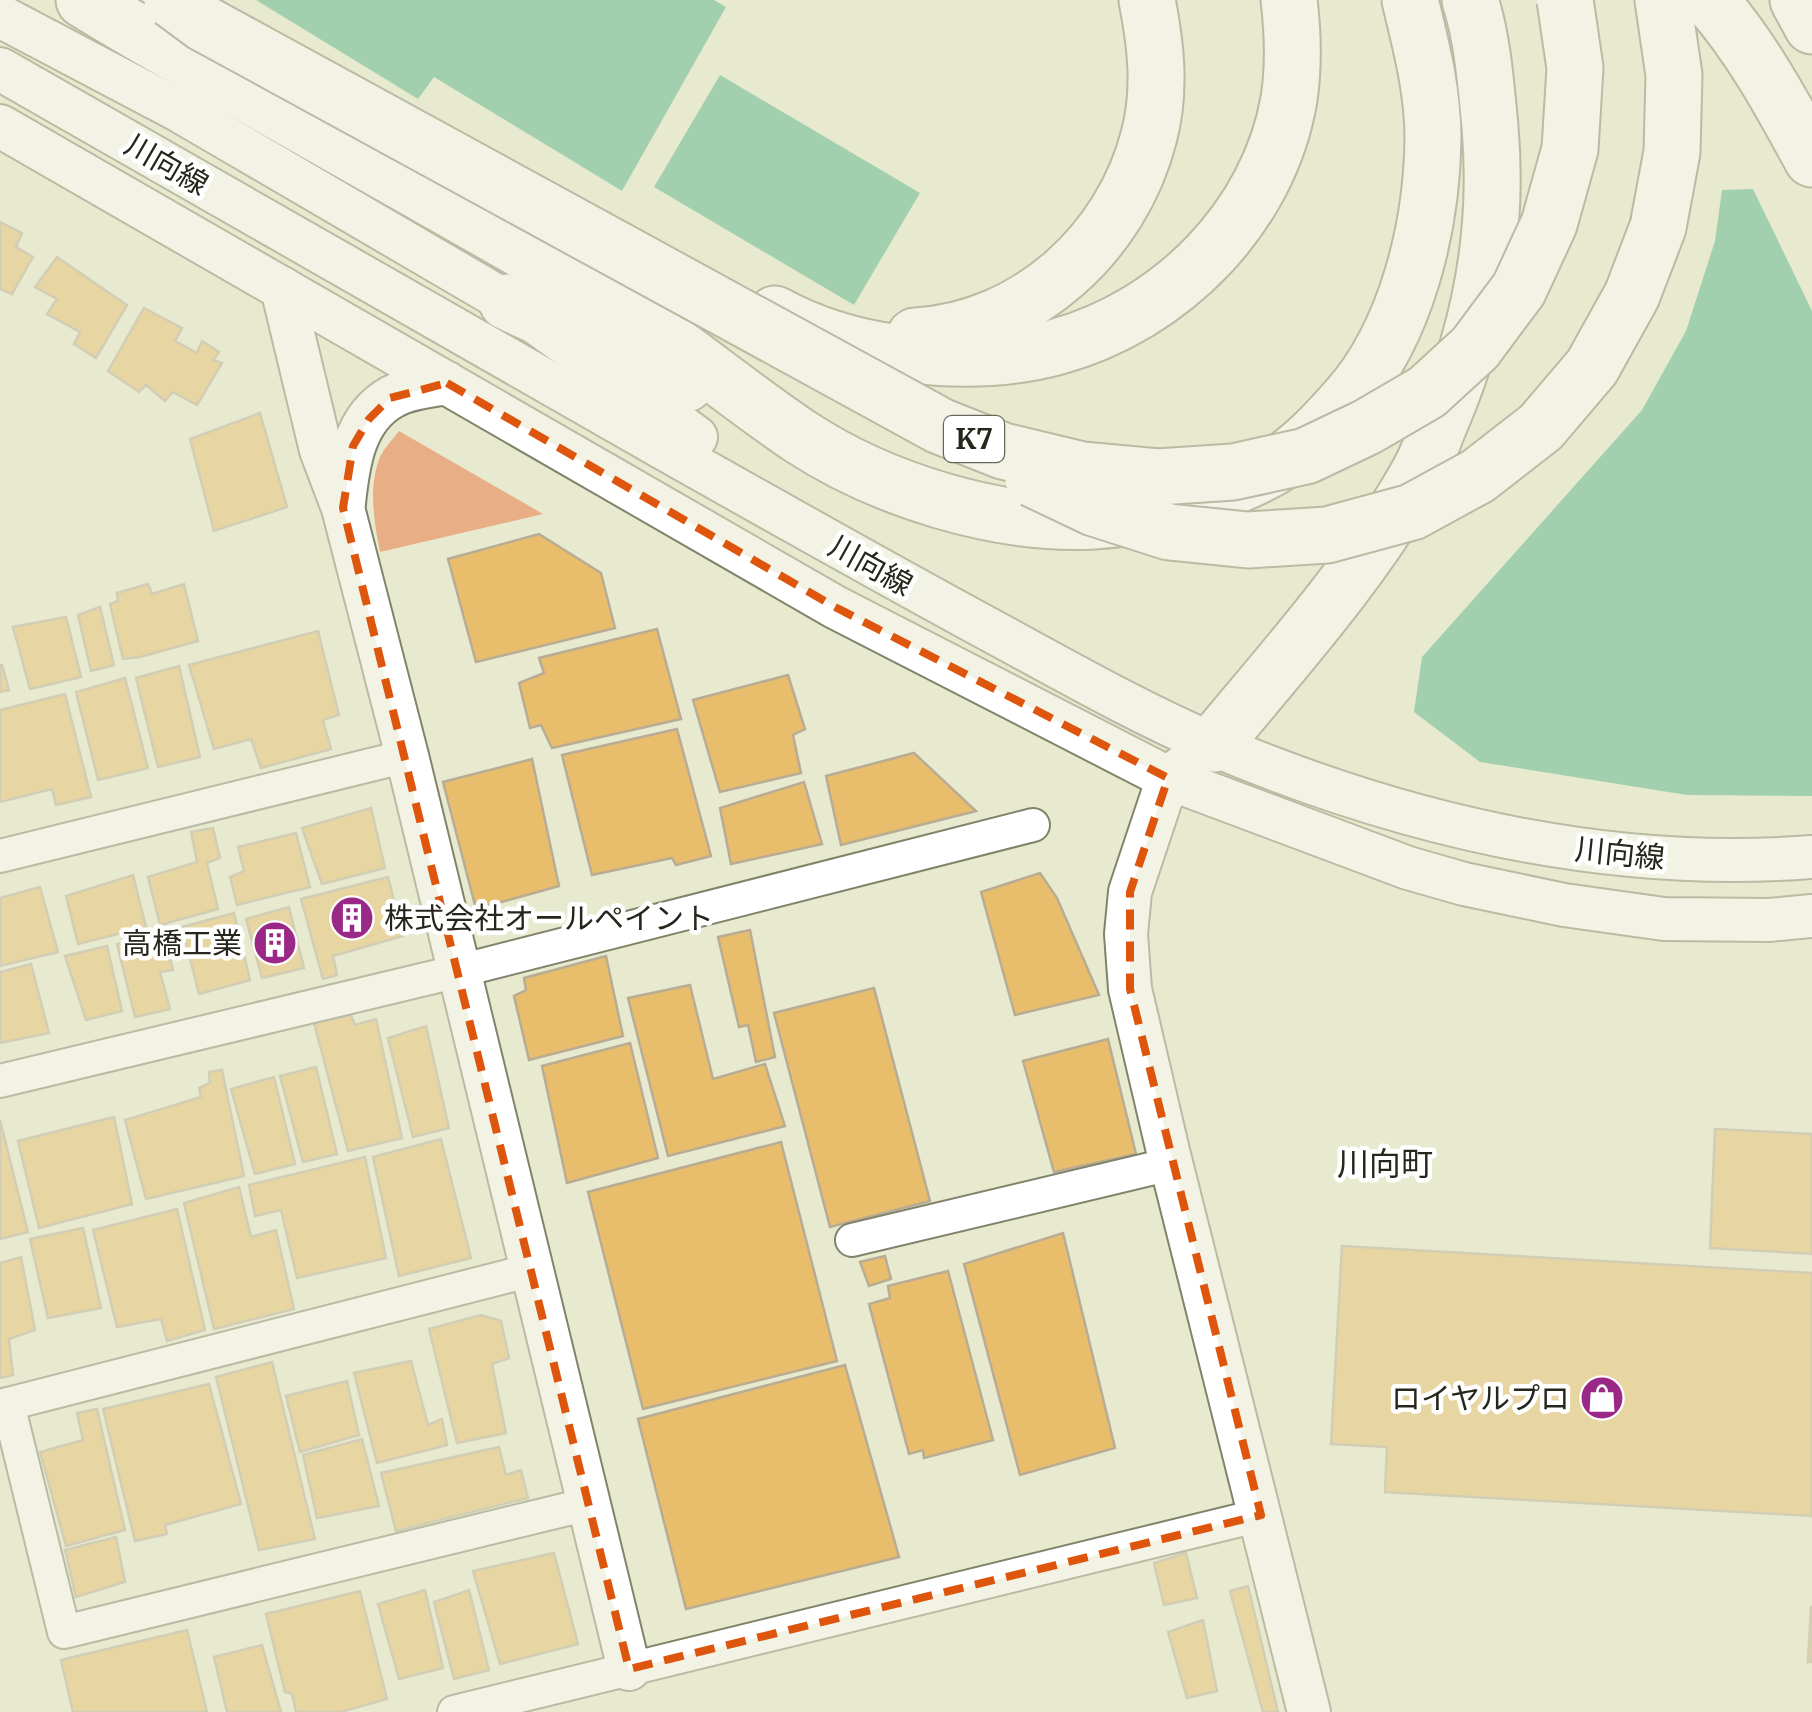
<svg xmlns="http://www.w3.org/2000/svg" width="1812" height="1712" viewBox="0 0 1812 1712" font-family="Merriweather,'Noto Sans JP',serif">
<rect width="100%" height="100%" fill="#e8eacf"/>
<path fill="#e8ae86" d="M399,431l144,83 -163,38c-6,-31 -12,-65 0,-95 4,-9 13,-18 19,-26z"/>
<g fill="#4fb188">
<polygon points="256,0 714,0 726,7 622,191 434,77 418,99"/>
<polygon points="720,75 920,193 854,305 654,187"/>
<polygon points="1753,189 1812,311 1812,796 1687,795 1480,762 1414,712 1422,657 1642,410 1686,331 1715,241 1722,190"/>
</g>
<g fill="#e8be6c" stroke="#b9ac94" stroke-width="2.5">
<polygon points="0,222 22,233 16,247 33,257 12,294 0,289"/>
<polygon points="57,257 127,305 96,358 74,344 80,332 47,314 57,299 35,287"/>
<polygon points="144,308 182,328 175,341 197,353 202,341 219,352 213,360 222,363 197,405 173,392 165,401 146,385 139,392 108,371"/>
<polygon points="260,413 287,507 214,531 190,439"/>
<polygon points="539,534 601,573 615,628 476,662 448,559"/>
<polygon points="148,584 152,594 184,584 198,641 140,657 123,659 110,604 118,601 117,593"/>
<polygon points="100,607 114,665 91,671 78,615"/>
<polygon points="66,617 81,677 30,689 13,627"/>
<polygon points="657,629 681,719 552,748 541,725 530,728 519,683 544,673 539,658"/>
<polygon points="318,631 339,715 323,720 331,749 261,768 251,739 214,749 189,665"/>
<polygon points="0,665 2,665 9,690 0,692"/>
<polygon points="179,666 200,757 158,767 136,678"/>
<polygon points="788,675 805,729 793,735 801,773 720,792 693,700"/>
<polygon points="125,678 148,768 98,780 76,692"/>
<polygon points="65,694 91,797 56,805 52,789 0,802 0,710"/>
<polygon points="677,729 711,856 676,865 672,858 592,875 562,755"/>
<polygon points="914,753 976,811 841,845 826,776"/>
<polygon points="532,759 559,886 476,909 443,782"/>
<polygon points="804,782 822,844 731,864 720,808"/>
<polygon points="371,808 385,868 322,884 302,828"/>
<polygon points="213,828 220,858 207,863 218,909 160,925 148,877 197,862 191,832"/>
<polygon points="296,833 310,887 237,905 230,877 244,871 238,847"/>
<polygon points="1040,873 1057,898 1099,995 1015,1015 981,892"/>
<polygon points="133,875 146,927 78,944 66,896"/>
<polygon points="388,877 403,936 333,956 337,975 323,979 301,899"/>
<polygon points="40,887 58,952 0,966 0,898"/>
<polygon points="289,907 304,968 262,978 246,919"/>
<polygon points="234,913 250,980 199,994 182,927"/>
<polygon points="750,930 775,1057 756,1062 748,1025 739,1027 718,937"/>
<polygon points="163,931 173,970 160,972 170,1009 135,1017 117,944"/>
<polygon points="107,946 122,1011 86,1020 65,956"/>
<polygon points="606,956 623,1036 529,1060 514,996 526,990 524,978"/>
<polygon points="31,964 49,1033 0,1043 0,972"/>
<polygon points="690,985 713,1079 765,1064 785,1126 668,1156 628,998"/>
<polygon points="874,988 930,1201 830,1227 774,1013"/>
<polygon points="351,1015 355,1025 376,1019 402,1138 348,1151 314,1023"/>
<polygon points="426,1026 449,1128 413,1137 388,1038"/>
<polygon points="1108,1039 1136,1154 1054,1172 1023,1061"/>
<polygon points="630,1043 658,1158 567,1183 542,1066"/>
<polygon points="316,1067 337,1154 303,1162 280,1076"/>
<polygon points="222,1070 244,1176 146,1199 125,1120 201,1097 199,1088 210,1083 209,1072"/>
<polygon points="274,1077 295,1164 255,1174 231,1089"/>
<polygon points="114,1117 132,1204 39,1228 18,1141"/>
<polygon points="0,1120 28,1232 0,1239"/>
<polygon points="1715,1129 1812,1134 1812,1254 1710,1248"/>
<polygon points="441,1139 471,1258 399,1276 373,1157"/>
<polygon points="781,1142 837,1361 643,1409 588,1192"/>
<polygon points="365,1157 386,1258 297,1278 281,1210 255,1216 249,1185"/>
<polygon points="239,1187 251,1237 276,1230 294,1309 214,1329 184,1203"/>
<polygon points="177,1209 205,1330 167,1341 161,1319 117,1327 93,1230"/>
<polygon points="83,1228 101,1308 48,1318 30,1239"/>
<polygon points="1063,1233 1115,1448 1020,1475 964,1264"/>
<polygon points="1342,1246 1812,1273 1812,1516 1385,1492 1387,1447 1331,1444"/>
<polygon points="885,1256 891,1279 869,1286 860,1262"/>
<polygon points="21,1257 35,1330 9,1339 13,1375 0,1378 0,1263"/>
<polygon points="948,1271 993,1440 924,1458 923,1450 909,1454 869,1304 890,1298 888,1286"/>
<polygon points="481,1315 501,1321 509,1358 492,1364 506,1433 457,1443 429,1329"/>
<polygon points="411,1361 428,1425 442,1419 447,1445 377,1463 354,1373"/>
<polygon points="272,1362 315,1539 259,1550 216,1377"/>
<polygon points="845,1365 899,1557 686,1609 638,1419"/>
<polygon points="347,1381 359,1435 300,1452 286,1396"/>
<polygon points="209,1384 241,1504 165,1525 167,1534 135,1541 103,1409"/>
<polygon points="97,1409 125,1530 66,1546 40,1452 83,1440 77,1413"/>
<polygon points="362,1439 379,1506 317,1518 303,1455"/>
<polygon points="499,1447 506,1475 521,1470 528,1498 396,1531 381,1473"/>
<polygon points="116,1537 125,1582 76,1597 65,1550"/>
<polygon points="554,1553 578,1644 500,1664 473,1571"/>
<polygon points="1186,1553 1197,1598 1164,1605 1154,1563"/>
<polygon points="1248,1586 1278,1712 1263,1712 1230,1591"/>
<polygon points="425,1590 443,1668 399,1679 378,1604"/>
<polygon points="469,1590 489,1670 454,1679 434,1602"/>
<polygon points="360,1591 387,1699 341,1712 296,1712 292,1694 285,1692 266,1614"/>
<polygon points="1811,1607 1812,1607 1812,1662 1808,1662"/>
<polygon points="1203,1620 1217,1691 1187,1698 1168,1632"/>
<polygon points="187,1630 207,1712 73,1712 61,1660"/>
<polygon points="262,1645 281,1712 227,1712 214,1657"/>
</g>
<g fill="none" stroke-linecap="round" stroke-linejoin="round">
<defs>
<g id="minor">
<polyline points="0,856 407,756"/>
<polyline points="0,1081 459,971 1033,825"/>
<polyline points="852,1240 1171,1164"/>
<polyline points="8,1404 64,1632 588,1504"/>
<polyline points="0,1406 532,1270"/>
<polyline points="454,1712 1261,1515"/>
</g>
<g id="tertiary">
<polyline points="0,16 180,111 507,302 696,437"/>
<path d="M0,69c222,127 443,253 665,380 108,61 216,122 325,181 74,40 147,82 224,115 190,80 391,128 598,112"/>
<polyline points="0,126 835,607 1168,778 1408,868 1464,884 1564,905 1664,919 1769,920 1812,916"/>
<polyline points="282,288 321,450 343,508 407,756 629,1669"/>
<path d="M344,503c4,-39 10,-85 48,-106 17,-9 37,-11 55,-14"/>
<polyline points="1189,762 1168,778 1130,892 1126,934 1130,989 1168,1151 1309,1712"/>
</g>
<g id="motorway">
<path d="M84,0c61,38 124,72 186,107 106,60 212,120 317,180 76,43 142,102 214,150 81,53 197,89 293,84 55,-3 130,-26 178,-53 29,-17 54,-44 76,-69 59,-67 84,-173 85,-261 0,-47 -12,-93 -23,-138"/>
<path d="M1710,0c42,48 72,104 102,159"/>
<polyline points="1798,0 1812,26"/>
<polyline points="1658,227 1672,152 1674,75 1663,0"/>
<polyline points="507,302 686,384"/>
<path d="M775,314c38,21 80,33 123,39 53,8 106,8 158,-6 115,-31 213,-130 233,-248 5,-33 4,-66 0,-99"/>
<path d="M915,336c112,-6 207,-93 234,-200 12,-45 7,-91 -2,-136"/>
<path d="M1214,744c72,-87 150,-173 205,-272 9,-15 14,-33 21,-49 41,-95 59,-192 50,-296 -4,-41 -7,-87 -20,-127"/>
</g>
</defs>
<use href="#minor" stroke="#82836b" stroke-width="36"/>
<use href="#tertiary" stroke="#82836b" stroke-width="46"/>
<use href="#motorway" stroke="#82836b" stroke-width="59"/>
<use href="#minor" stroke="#fff" stroke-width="32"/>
<use href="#tertiary" stroke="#fff" stroke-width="42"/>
<use href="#motorway" stroke="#fff" stroke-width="55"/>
<defs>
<g id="motorway-bridge">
<polyline points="172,0 203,23 940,426 1003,451 1082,470 1158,477 1233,472 1306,456 1367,427 1427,392 1475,348 1519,289 1549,224 1570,149 1575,68 1565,0"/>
<polyline points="1033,479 1094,508 1169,532 1248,540 1327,535 1412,512 1478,476 1541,427 1592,367 1632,295 1658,227"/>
</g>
</defs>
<use href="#motorway-bridge" stroke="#82836b" stroke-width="59" stroke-linecap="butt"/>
<use href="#motorway-bridge" stroke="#fff" stroke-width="55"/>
</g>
<path d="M0 0H1812V1712H0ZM447,383l388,224 333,171 -38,114v97l131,526 -632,154 -286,-1161 10,-62 16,-27 21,-21z" fill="#e8eacf" fill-opacity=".55" fill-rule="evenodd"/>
<path fill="none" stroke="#de560d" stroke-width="8" stroke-dasharray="20 12" stroke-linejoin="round" d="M447,383l388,224 333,171 -38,114v97l131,526 -632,154 -286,-1161 10,-62 16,-27 21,-21z"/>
<defs>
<symbol id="building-disc" viewBox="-11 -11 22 22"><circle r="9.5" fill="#9a2886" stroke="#fff"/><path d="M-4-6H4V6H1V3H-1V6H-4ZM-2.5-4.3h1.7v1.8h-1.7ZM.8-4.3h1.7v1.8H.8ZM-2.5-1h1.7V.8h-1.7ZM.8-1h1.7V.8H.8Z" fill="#fff"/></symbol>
<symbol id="shop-disc" viewBox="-11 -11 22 22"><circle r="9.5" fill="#9a2886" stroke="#fff"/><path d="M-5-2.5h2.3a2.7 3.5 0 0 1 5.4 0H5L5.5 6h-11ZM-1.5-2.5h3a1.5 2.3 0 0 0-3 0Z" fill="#fff"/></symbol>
</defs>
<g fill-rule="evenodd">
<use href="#building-disc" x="327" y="893" width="50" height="50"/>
<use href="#building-disc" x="250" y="918" width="50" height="50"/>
<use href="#shop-disc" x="1577" y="1373" width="50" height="50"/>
</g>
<g text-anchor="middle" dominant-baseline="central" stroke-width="9" stroke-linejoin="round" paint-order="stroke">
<rect fill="#fff" stroke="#676760" stroke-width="2.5" x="944" y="416" width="60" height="46" rx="8"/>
<g font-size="28" font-weight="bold" fill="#26261c">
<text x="974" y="439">K7</text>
</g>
<g font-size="30" fill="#26261c" stroke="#fff">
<text transform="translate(167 164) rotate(30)">川向線</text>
<text transform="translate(871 565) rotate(29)">川向線</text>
<text transform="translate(1620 853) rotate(6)">川向線</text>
</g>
<g font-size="30" fill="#26261c" stroke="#fff" text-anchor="end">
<text x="384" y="918" text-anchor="start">株式会社オールペイント</text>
<text x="242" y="943">高橋工業</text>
<text x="1570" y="1398">ロイヤルプロ</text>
</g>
<g font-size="32" fill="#26261c" stroke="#fff">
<text x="1385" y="1164">川向町</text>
</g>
</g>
</svg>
